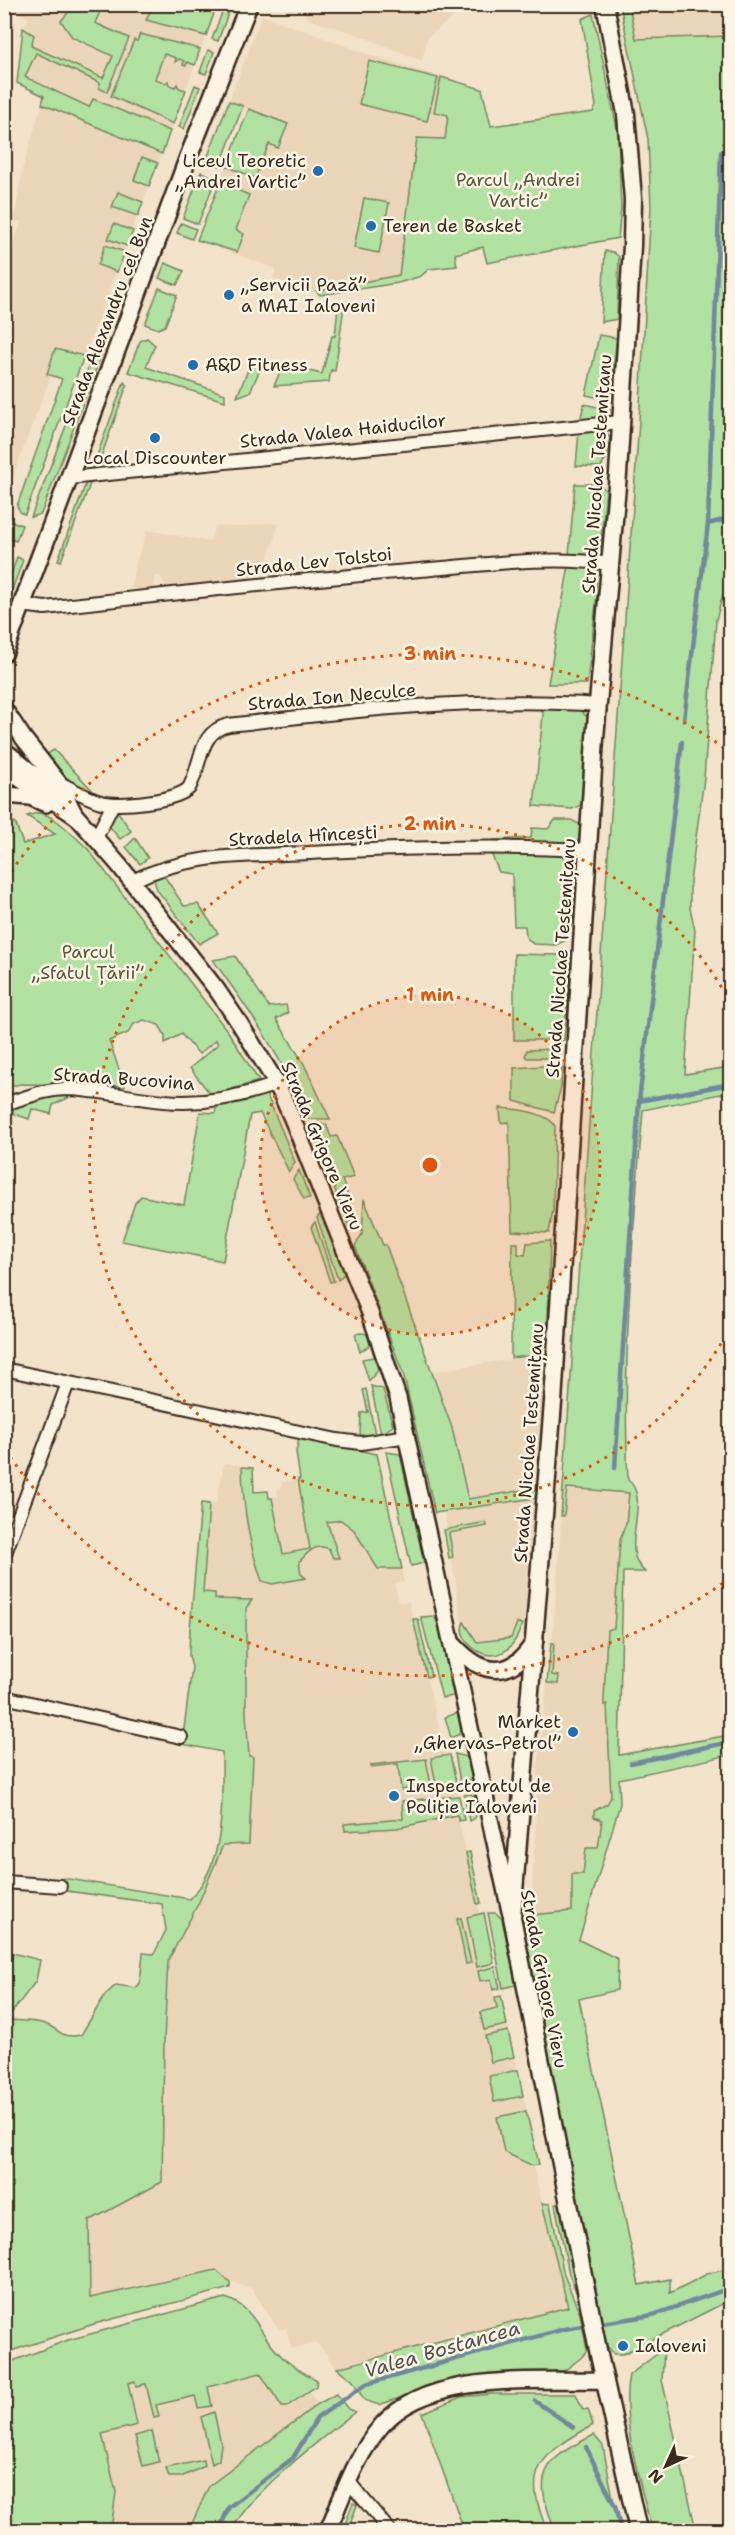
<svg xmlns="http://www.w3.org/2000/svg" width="735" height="2535" viewBox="0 0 735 2535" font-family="'Shantell Sans',sans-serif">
<rect width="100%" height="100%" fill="#f3e3cb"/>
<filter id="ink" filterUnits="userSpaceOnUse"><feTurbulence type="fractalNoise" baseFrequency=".0167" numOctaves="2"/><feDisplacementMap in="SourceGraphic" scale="12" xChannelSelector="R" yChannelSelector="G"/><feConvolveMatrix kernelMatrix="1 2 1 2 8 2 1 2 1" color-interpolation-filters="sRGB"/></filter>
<g filter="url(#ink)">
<g fill="#ecd6b9">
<polygon points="214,4 217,6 206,36 84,356 55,350 47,374 51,376 4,500 4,265 22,221 14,222 22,171 44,96 17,83 23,28 29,18 6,5"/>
<polygon points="307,4 464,4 466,7 428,37 422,61 359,35 307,19 304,11"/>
<polygon points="629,5 730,5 730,36 635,39"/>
<polygon points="262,15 367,54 441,77 435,112 448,115 445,140 417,139 399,275 307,293 273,278 276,269 197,240 249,109 229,101"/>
<polygon points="269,523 279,524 264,571 248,580 166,588 161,577 155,576 152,591 131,588 134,569 147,530 210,542 215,526 238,527"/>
<polygon points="547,1354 537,1488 468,1499 452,1428 434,1371"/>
<polygon points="299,1439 377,1454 404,1582 395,1583 398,1602 409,1602 442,1741 446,1740 450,1755 464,1820 459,1821 491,1964 494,1978 491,1979 495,1997 501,1996 539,2164 533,2166 568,2307 337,2368 317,2343 291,2349 286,2328 279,2330 251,2288 230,2282 216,2270 90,2299 89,2221 162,2182 164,2040 168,1961 199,1902 223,1845 249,1843 253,1757 249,1757 246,1714 203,1592 209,1504 216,1504 224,1463 253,1468 254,1492 268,1491 269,1498 278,1497 277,1488 282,1487 281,1482 300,1479 296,1452"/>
<polygon points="564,1488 629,1493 626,1523 620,1540 614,1629 607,1630 604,1700 620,1701 620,1804 572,1912 531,1915 538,1765 553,1628"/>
<polygon points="535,1498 529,1605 522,1624 517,1623 511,1638 477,1642 467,1623 462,1624 444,1512"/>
<polygon points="74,2353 261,2365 306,2388 318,2404 295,2421 198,2530 70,2530"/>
</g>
<g fill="#b2e2a2" stroke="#768660" stroke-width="1.5">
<polygon points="75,4 103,5 95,23 129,38 107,92 99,88 100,83 36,53 25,77 89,107 93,99 170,131 162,154 42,104 44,96 17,83 23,28 34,35 31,46 103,78 113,56 72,37 61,21"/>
<polygon points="154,4 217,4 217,5 206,36 146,20"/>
<polygon points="225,5 231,5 218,41 212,39"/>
<path d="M620,5h9l7,34 94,-3v532l-14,52 -12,158 -14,104v26l5,22 -10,144 45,-7v25l-87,18c-10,123 -21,246 -15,370 25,19 -11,70 17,92h-22l-4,183 111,-20v20l-111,24 1,25 -41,136 39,19 -1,31 -38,9 60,286 31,-6v14l37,-19 23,-6v32l-107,54h-9l-9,-10 -70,-338 -14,-90 51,-5v-37h11l3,-26h12l4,-28 -8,-3v-6l13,-7 4,-7 -4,-93 -3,1v-5l3,-70 7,-2 6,-88 6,-17 3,-30 -62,-5 -3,28h-3l78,-1094 12,-215 -3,-68z"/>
<polygon points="593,14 618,133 621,208 618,238 487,263 483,247 455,254 457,266 429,269 421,276 398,283 320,295 316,291 399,275 417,138 445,139 448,115 434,112 441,77 482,89 491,126 593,112 596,106 582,19"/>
<polygon points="140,34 200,49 195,65 187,62 186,66 183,65 184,61 179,59 175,62 176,58 164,54 155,79 166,83 168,81 169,85 175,87 177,84 179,88 186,90 173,124 111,96 134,40 137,41"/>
<polygon points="208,50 214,52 206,74 200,72"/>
<polygon points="369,61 438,78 427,121 359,104"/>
<polygon points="195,85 200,87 184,129 179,127"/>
<polygon points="229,101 243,106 220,166 206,161"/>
<polygon points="249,109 288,124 278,148 269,144 255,178 226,166"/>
<polygon points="142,157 158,163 149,186 134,180"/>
<polygon points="201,172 216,178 198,224 183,218"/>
<polygon points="220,183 249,195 236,230 244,234 237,252 197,240"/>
<polygon points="118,192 143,202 138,216 112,207"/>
<polygon points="364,198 389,203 379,253 354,248"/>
<polygon points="181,223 196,229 192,239 177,233"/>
<polygon points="114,224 133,231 127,246 108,239"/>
<polygon points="105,245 125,252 117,272 98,265"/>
<polygon points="605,251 613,252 619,257 617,319 601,322"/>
<polygon points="165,263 184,271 177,285 159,278"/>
<polygon points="159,288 177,295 165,326 158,329 145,324"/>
<polygon points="344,306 335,371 331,370 329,382 274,386 283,365 322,374 332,336 335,336 338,307"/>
<polygon points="599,335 617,338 610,396 604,399 586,395"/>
<polygon points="147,338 155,345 146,367 225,394 225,401 128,372 140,341"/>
<polygon points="97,345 104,348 41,514 31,517"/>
<polygon points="55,349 84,356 25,514 21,513 17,506 62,379 47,374"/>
<polygon points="253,362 262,365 250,392 237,397 250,365"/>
<polygon points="124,382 127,385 97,468 92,469"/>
<polygon points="584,404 610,410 606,419 580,421"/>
<polygon points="604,430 610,438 607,456 601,467 576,466 579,431"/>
<polygon points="86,483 90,484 61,561 58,560"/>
<polygon points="575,484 600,484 606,491 600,549 591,556 569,555"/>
<polygon points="5,519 22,525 16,541 5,537"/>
<polygon points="17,557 23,560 5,609 5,592"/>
<polygon points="569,565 590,567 596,572 597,594 587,684 548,684"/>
<polygon points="540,704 579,709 588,718 581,805 572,809 534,806 543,714"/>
<polygon points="54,750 96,794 69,782 47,754"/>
<polygon points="116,809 131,831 120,839 109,826"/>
<path d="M37,813c18,0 38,25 51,36l141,184 30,48 -48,14 -21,-27 28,-24 -2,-4 -17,14 -18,-20 -16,9v-8l-6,-10 -15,-5 -10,4 -6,9 -19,8 16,45 -104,-2 -16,3v-261l10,-4 8,22 32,-10 -28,-18z"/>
<polygon points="555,820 571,820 581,825 578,842 572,845 493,840 531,838 532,828 548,829"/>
<polygon points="135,838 148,858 140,864 126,847"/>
<polygon points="491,853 570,854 575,859 572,923 566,940 556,945 533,944 526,937 525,926 514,926 512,874 499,872"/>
<polygon points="161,871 184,906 198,904 218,933 199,944 157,890 154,880"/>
<polygon points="514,954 558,955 571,965 564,1040 514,1040"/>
<path d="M235,956l34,51 17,-2 2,8 -12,6 27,43 27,57h-21c-25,-58 -59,-108 -96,-159z"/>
<polygon points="558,1049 560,1055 558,1058 527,1058 525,1056 527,1050"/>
<polygon points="557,1065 562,1068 561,1087 554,1112 514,1101 514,1068"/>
<polygon points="266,1093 295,1162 289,1172 260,1113 250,1115 223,1261 122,1241 135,1203 141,1196 184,1205 200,1112 215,1113 217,1106"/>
<polygon points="67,1094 68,1098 53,1105 51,1114 32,1109 29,1119 14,1114 12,1109 22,1102"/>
<path d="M500,1108c15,1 47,4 55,18l-2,84 -4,23 -37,-2 -3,-109 -8,1z"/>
<polygon points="310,1124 326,1124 331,1137 337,1136 354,1177 342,1180 351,1203 351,1232"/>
<polygon points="299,1170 310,1198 304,1199 293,1179"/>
<polygon points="364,1199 383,1245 386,1245 452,1428 468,1499 537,1488 535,1498 435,1513 404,1376 355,1246 362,1234"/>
<polygon points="321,1213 345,1273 338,1280 317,1218"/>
<polygon points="315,1222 334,1281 330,1282 311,1227"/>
<polygon points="550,1241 547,1354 511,1358 512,1243 518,1243 518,1254 525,1255 527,1243"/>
<polygon points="361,1333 367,1334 370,1345 360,1352 355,1334"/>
<polygon points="374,1357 378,1370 369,1381 362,1359"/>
<polygon points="528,1373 541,1373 538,1392 530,1393"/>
<polygon points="371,1386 383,1389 393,1426 381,1434"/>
<polygon points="366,1389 375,1434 360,1436 361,1413 368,1412 363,1390"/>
<path d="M299,1439l78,15 25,115h-24l-24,-39 -13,-10 -14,2 12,36h-6l-4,-9c-13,-6 -21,3 -30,13l2,12 5,4 -34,6 -10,-3c-14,-38 -19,-74 -20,-114l11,1 1,24 14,-1 1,7h3l11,56 27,-5 -12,-70h2l-4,-27z"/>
<polygon points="386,1452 400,1454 424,1563 411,1566"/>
<path d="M201,1503l8,1 -6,88 12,1v6l37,1 -6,8v105l3,43 4,1 -4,87 -26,1 -24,57 -31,59 -4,79 -2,142 -73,39 1,77 126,-28 14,12v6l-136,36 -89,29v-391l3,-10 32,8 -4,21 -30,39c12,1 28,0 39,4 16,5 13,15 36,11l24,-40 11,-10 20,3 4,-5 3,-30 11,1 12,-24 -4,-26 -102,-14 3,-12 127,21c37,-38 32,-98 32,-147l-40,-8 10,-77 -3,-11 1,-27z"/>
<polygon points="486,1522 487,1526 449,1533 453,1557 449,1558 444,1530"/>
<polygon points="434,1616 440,1628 454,1696 442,1698 421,1617"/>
<polygon points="413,1619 418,1619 431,1676 427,1677"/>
<path d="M464,1622l13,20 34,-4 6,-15 5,1c-18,60 -70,18 -58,-2z"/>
<polygon points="551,1643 554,1643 552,1675 559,1676 558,1684 547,1683"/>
<polygon points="458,1713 462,1733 451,1738 445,1717"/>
<polygon points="455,1754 467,1757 472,1776 468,1782 460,1782"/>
<polygon points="450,1755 456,1782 436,1785 431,1758"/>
<polygon points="426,1759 431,1785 401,1790 398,1764 371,1767 371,1765"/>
<polygon points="471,1794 476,1798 479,1809 475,1818 469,1821 464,1795"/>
<polygon points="459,1796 464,1820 459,1821 457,1815 397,1828 345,1831 344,1824 403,1819 402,1801"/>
<polygon points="470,1852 481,1903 477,1904 466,1853"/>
<polygon points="484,1913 494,1963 477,1967 467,1917"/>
<polygon points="488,1913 496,1913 502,1919 516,1985 503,1988"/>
<polygon points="461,1918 471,1963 466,1964 457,1919"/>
<polygon points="495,1967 500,1988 493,1990 491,1979 480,1981 478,1971"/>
<polygon points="501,1996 507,2025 484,2030 480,2012 497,2008 495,1997"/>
<polygon points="508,2031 514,2057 491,2062 485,2036"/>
<polygon points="518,2070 523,2096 494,2102 489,2076"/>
<polygon points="526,2111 539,2164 533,2166 504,2152 497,2117"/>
<polygon points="542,2203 550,2204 564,2275 580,2314 587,2350 582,2357 564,2371 477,2375 446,2382 379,2405 364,2400 353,2381 337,2368 568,2307"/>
<polygon points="561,2203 583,2310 569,2274 555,2204"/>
<path d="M225,2298c26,7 32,29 48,49 12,15 27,24 44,33l-1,6 -30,21h-4l-22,-34 -52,14 4,19 -14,2 -3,-12 -39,9 3,12 -5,1 -8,-34 -10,2 -1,-5 -7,2 9,42 -35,9 14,58 -5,38h-106v-166l63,-24z"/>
<path d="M664,2349l-2,31 34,150h-44c-11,-45 -32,-109 -23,-155z"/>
<path d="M336,2394l12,15 7,3c-34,27 -105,81 -123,118h-43l20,-44 109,-82z"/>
<path d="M491,2394h85l7,16 5,-1 5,16c-53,30 -72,44 -46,105h-83l-42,-117 39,-16z"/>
<polygon points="214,2412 221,2444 219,2460 212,2464 201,2417"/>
<polygon points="152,2431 159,2462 143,2466 135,2436"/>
<path d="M594,2435l9,11 16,84h-64c-22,-55 -15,-69 39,-95z"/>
<polygon points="204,2460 205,2466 181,2477 169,2477 166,2468"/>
<polygon points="353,2503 357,2505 348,2530 343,2530"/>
</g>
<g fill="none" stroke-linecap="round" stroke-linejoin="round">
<g stroke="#70899d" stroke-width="4.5">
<polyline points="726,143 730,134"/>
<polyline points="708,524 730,518"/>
<polyline points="684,720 708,524 721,152"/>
<polyline points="639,1101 730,1084"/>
<polyline points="615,1468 639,1101 682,742"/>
<polyline points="631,1763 730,1742"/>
<polyline points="535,2401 573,2427"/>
<polyline points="586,2447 615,2506 621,2530"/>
<polyline points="219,2530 229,2507 293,2458 317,2418 366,2384 564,2329 653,2315 730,2288"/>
</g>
<defs>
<g id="minor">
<polyline points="69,478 621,422"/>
<path d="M22,605l23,3c125,-14 250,-28 375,-38 63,-5 128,-15 191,-6"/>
<path d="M58,782c14,7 29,16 43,20 20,5 75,-1 88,-14 13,-23 9,-57 40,-63 121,-14 246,-29 369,-20"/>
<polyline points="96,838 113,804"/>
<path d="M132,881c56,-28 117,-25 178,-28 93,-5 185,-8 278,-3"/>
<path d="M4,1104c22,-6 40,-15 63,-15 32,1 65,9 97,12 39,4 75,-4 113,-17"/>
<polyline points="4,1369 337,1440 361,1443 408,1436"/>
<polyline points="4,1556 68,1383"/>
<polyline points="4,1697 181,1737"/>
<polyline points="4,1882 60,1886"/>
<polyline points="349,2482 389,2530"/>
</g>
<g id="tertiary">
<polyline points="4,709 24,739 58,782 75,815"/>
<polyline points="4,750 54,791"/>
<polyline points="4,768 77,817 119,865 217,990 240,1024 277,1084 294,1123 370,1313 398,1398 510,1911"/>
<polyline points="4,795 30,797 46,804"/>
<path d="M454,1645c28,31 58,36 81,-5"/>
<path d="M328,2530c15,-35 28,-75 54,-105 48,-55 157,-43 223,-45"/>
</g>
<g id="secondary">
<polyline points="605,4 626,114 633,199 632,246 618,474 595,738 553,1402 512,1917 599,2355 638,2530"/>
<polyline points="4,653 188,158 249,4"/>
</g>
</defs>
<use href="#minor" stroke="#3b2a1e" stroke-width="16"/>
<use href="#tertiary" stroke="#3b2a1e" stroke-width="20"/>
<use href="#secondary" stroke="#3b2a1e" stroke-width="21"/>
<use href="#minor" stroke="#fcf5e5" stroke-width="12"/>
<use href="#tertiary" stroke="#fcf5e5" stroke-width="15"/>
<use href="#secondary" stroke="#fcf5e5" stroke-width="16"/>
</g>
</g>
<circle cx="430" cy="1165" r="170" fill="#df570d" fill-opacity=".12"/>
<g fill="none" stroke="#df570d" stroke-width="3" stroke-dasharray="3 6">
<circle cx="430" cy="1165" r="170"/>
<path d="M730 1328A341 341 0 1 1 730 1002"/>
<path d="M730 1578A511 511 0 0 1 6 1451M6 879A511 511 0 0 1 730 752"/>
</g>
<g fill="#1f6fb2" stroke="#fcf5e5" stroke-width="2">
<circle cx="318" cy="171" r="6"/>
<circle cx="371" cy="226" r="6"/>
<circle cx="229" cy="295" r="6"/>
<circle cx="193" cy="365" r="6"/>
<circle cx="155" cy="438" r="6"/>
<circle cx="573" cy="1732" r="6"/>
<circle cx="394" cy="1796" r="6"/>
<circle cx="623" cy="2346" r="6"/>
</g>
<g text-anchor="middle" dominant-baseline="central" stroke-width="5" stroke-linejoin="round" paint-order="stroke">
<g font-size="18" fill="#3b2a1e" stroke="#fcf5e5" text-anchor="start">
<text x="306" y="161" text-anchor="end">Liceul Teoretic<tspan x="306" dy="21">„Andrei Vartic”</tspan></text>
<text x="383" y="226">Teren de Basket</text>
<text x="241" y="285">„Servicii Pază”<tspan x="241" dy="21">a MAI Ialoveni</tspan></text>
<text x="205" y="365">A&amp;D Fitness</text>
<text x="155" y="458" text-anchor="middle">Local Discounter</text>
<text x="561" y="1722" text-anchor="end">Market<tspan x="561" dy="21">„Ghervas-Petrol”</tspan></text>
<text x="406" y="1786">Inspectoratul de<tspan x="406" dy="21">Poliție Ialoveni</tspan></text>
<text x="635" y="2346">Ialoveni</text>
</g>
<g font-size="18" fill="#59583f" stroke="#fcf5e5">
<text x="518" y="180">Parcul „Andrei<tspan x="518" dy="21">Vartic”</tspan></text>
<text x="88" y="952">Parcul<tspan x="88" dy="21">„Sfatul Țării”</tspan></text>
</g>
<g font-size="18" fill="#3b2a1e" stroke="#fcf5e5">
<text transform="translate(107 321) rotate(-69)">Strada Alexandru cel Bun</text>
<text transform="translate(343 431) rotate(-6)">Strada Valea Haiducilor</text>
<text transform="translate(597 474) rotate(-86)">Strada Nicolae Testemițanu</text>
<text transform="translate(314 562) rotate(-6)">Strada Lev Tolstoi</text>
<text transform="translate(332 697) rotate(-5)">Strada Ion Neculce</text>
<text transform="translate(303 836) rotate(-3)">Stradela Hîncești</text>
<text transform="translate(561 958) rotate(-86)">Strada Nicolae Testemițanu</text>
<text transform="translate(124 1079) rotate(4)">Strada Bucovina</text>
<text transform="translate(322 1146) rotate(67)">Strada Grigore Vieru</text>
<text transform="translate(529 1443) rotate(-86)">Strada Nicolae Testemițanu</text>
<text transform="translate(544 1979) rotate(79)">Strada Grigore Vieru</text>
</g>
<g font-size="20" font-style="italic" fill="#515253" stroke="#fcf5e5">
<text transform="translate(442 2349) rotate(-16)">Valea Bostancea</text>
</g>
</g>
<circle cx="430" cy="1165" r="9" fill="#df570d" stroke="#fcf5e5" stroke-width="3"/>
<g font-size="18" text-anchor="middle" font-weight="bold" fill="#df570d" stroke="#fcf5e5" stroke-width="5" stroke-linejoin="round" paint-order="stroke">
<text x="430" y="660">3 min</text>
<text x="430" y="830">2 min</text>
<text x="430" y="1001">1 min</text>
</g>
<rect width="735" height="2535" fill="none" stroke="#fcf5e5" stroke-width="24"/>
<rect x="12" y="12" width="711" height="2511" fill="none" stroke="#3b2a1e" stroke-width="2" filter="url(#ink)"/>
<g transform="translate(666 2466) rotate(225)" stroke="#fcf5e5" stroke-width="4.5" paint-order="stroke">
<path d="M0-4.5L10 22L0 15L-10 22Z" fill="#3b2a1e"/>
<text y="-9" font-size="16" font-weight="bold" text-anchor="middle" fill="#3b2a1e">N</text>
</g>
</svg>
